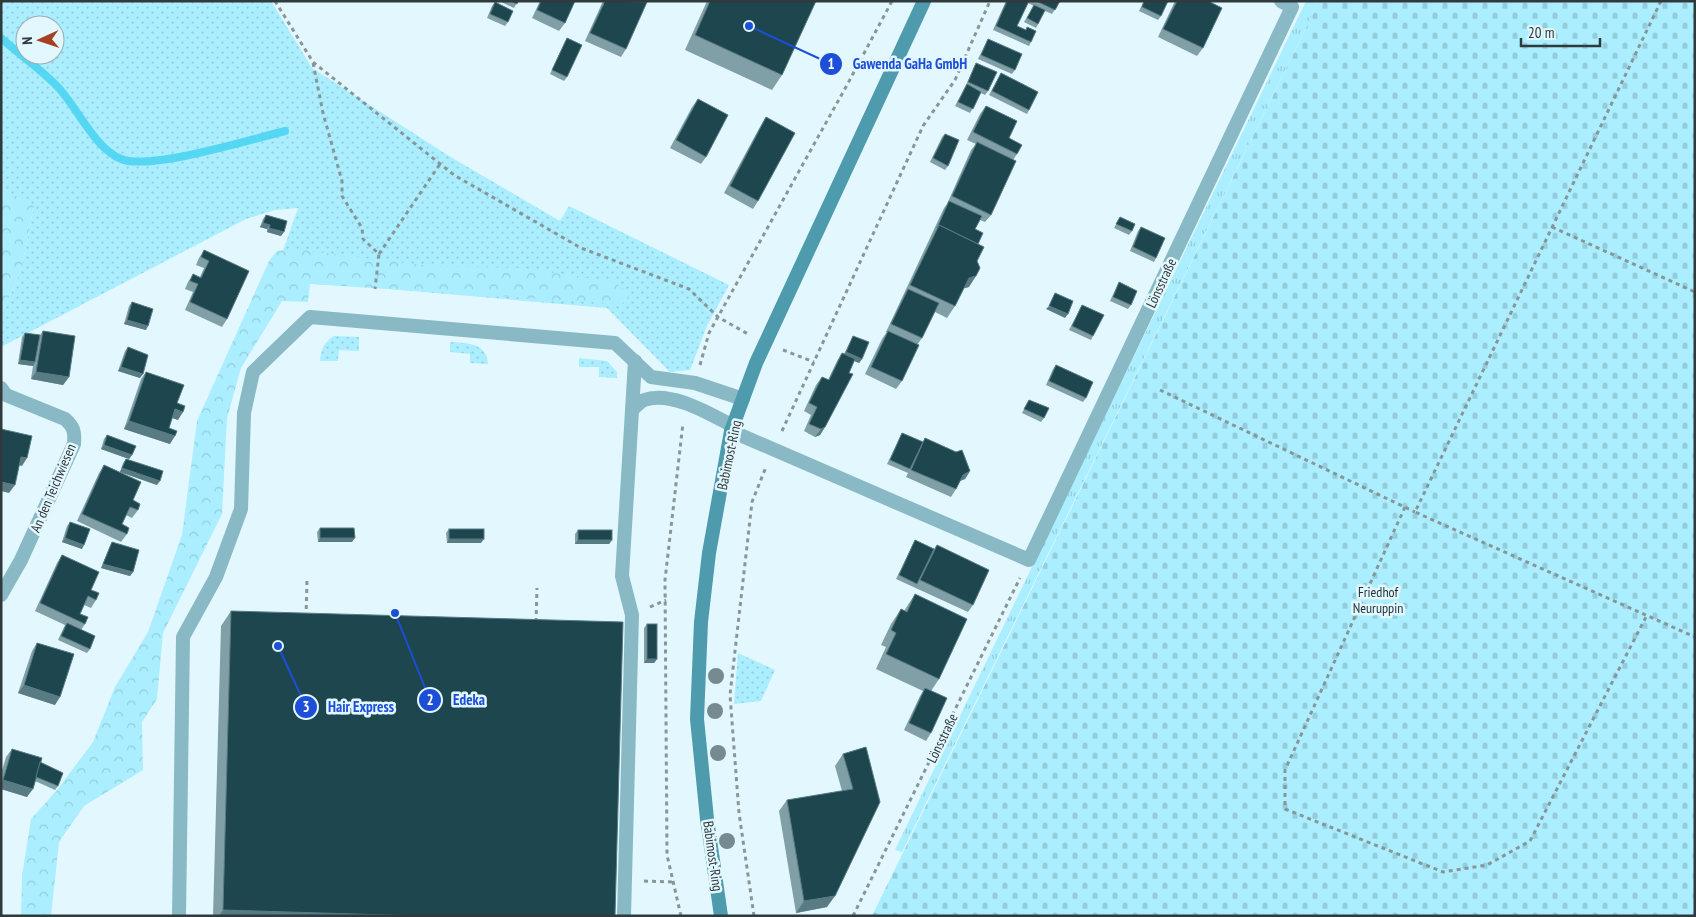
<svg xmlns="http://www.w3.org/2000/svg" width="1696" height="917" viewBox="0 0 1696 917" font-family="'PT Sans Narrow',sans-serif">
<defs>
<pattern id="grass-dots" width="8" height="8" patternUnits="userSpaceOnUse" patternTransform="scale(1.25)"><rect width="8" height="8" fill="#aef"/><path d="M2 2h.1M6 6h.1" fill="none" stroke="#93cddb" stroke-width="1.8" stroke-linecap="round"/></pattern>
<pattern id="forest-crowns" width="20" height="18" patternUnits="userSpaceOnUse" patternTransform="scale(1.25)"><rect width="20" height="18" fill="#aef"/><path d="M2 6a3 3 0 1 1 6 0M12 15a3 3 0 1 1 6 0" fill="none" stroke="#93cddb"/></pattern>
<pattern id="cemetery-stones" width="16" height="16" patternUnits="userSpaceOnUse" patternTransform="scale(1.25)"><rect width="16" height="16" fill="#aef"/><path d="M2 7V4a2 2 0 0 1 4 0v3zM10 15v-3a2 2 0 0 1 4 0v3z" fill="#93cddb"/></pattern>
<pattern id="park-tufts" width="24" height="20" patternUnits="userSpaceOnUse" patternTransform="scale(1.25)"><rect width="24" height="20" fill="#aef"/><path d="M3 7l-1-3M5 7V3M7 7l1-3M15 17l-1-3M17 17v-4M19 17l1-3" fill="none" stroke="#93cddb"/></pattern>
</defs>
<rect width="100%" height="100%" fill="#e3f8fe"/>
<g fill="url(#grass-dots)" fill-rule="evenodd">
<path d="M1,1h270l41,67 137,88 111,65 9,-15 160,79 -22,41 -17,44 -20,2 -63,-64 -334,-29 25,-71 -23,2 -29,9 -245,128v-31l21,-49 12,-61 -33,-18zM25,25h30v30h-30z"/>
<path d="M334,336l25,1v14l-20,-1 -1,11h-18c1,-12 4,-19 14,-25z"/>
<path d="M450,342c17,1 37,1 38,22l-18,-1v-9l-20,-2z"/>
<polygon points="579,358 607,361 617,372 617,378 599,377 599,367 579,367"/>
<polygon points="738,653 775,670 761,701 734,704"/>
</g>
<g fill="url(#forest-crowns)">
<polygon points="1,188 34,205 22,267 1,316"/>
<polygon points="294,249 430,266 522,268 615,282 630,295 622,304 310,284 308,302 282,301 241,368 227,418 222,514 163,633 157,699 142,722 143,770 84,806 59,842 51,916 21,916 22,876 31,819 57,790 93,742 115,687 148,632 182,535 197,421 269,261 277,251"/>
</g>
<polygon fill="url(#cemetery-stones)" points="1319,1 1695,1 1695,916 872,916"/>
<polygon fill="url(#park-tufts)" points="1306,1 1319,1 902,852 895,850"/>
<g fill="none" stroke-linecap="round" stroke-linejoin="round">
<path stroke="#55d7f4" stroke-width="8" d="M1,38c18,16 38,30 55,47 21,21 37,62 65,74 28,12 131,-20 164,-28"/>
<g stroke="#88969a" stroke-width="3" stroke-dasharray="4 4" stroke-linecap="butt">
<polyline points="275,1 313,62 454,175 581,248 689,289 718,317 748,334"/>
<polyline points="1661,1 1415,512 1695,637"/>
<polyline points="313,63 323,113 342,181 342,196 362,228 363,239 379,254 375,289"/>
<polyline points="1552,227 1695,292"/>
<polyline points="379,254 440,164"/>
<polyline points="783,350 814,362"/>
<polyline points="700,365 709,333 847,85 892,1"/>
<polyline points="1160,390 1415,512"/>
<polyline points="782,431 923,126 955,80 990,1"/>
<polyline points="1405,507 1285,770 1285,809 1443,872 1487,865 1530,841 1647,615"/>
<polyline points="650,607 666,600"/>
<polyline points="306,617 307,580"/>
<polyline points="536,622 537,588"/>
<polyline points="644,881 673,882"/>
<polyline points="681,916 667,855 665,580 683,423"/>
<polyline points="754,916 739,813 730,695 752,502 766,467"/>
<polyline points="853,916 1020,578"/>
</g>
<g stroke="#89b9c5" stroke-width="14">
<path d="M1,388l5,7 59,24c9,8 10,13 9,25l-53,116 -20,35"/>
<path d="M632,410c3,-3 8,-8 12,-10 27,-10 66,14 89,26"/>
<polyline points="179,916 183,637 216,577 241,509 244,413 253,372 310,317 615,343 651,377 695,383 743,399"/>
<polyline points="624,916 632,615 622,576 635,361"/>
</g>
<polyline stroke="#89b9c5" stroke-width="14" points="731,431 1029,560 1292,7 1281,1"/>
<polyline stroke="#4e9bae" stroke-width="14" points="721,916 707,819 697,719 701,622 709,553 731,431 756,363 924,1"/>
</g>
<g fill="#768b91">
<circle cx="716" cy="676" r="8"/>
<circle cx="715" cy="711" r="8"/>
<circle cx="718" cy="753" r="8"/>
<circle cx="727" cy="841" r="8"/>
</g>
<g fill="#809fa6">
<polygon points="499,1 518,1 514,8"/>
<polygon points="540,1 575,1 565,23 559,31 532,18"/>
<polygon points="603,1 646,1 626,49 621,57 585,41"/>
<polygon points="707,1 816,1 782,75 772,90 685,50"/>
<polygon points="1006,1 1060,1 1052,14 1045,11 1036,28 1024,22 1034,6 1028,3 1017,26 1031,42 1029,46 993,30"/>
<polygon points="1144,1 1168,1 1161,16 1158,20 1139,11"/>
<polygon points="1175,1 1208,1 1203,48 1197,56 1158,37"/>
<polygon points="495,2 508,22 505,26 487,18 492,6"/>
<polygon points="567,38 567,77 564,81 550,74 565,42"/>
<polygon points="988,39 1015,70 1012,74 978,59"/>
<polygon points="976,63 988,91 985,95 981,93 970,113 955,106 966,85 974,67"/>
<polygon points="1001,73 1029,110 1027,114 989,95"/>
<polygon points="698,99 706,157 701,164 670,148 692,107"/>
<polygon points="986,106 1009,138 1017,154 1013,160 991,215 985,222 980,220 975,229 978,244 977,261 969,287 964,288 955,306 947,318 935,312 922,338 917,345 902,381 896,389 865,374 882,339 887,332 886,332 944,208 947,204 971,150 976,144 967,140 980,114"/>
<polygon points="766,117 758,201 753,209 724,193 761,125"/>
<polygon points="945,134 948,166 945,170 930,162 942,137"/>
<polygon points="266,215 281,236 267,232 267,229 260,227 263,219"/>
<polygon points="1120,217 1132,231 1129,235 1114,228"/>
<polygon points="1141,227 1156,258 1154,262 1130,251 1138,231"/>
<polygon points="204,250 249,271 227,319 222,327 185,310 193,292 185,289 188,282 193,274 200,277 204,268 196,265 199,258"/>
<polygon points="1119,282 1131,305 1128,309 1110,301 1117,286"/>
<polygon points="132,302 146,330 124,324 129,306"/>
<polygon points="1082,305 1093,336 1091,340 1069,330 1080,309"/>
<polygon points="43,331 69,377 63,385 31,379 33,366 18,364 22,337 25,333 40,335"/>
<polygon points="853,336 862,359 859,363 854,361 825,427 820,435 815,437 804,431 811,415 804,411 816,385 822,377 828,380 837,361 842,353 844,354"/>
<polygon points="128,347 140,378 118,371 125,351"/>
<polygon points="1056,365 1086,398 1083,402 1046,385 1053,369"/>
<polygon points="146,372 178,420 172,418 169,428 170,444 124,429 141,379"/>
<polygon points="1029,400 1044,418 1041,422 1022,413"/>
<polygon points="902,433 923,442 925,438 970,471 965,479 960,481 956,489 951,497 906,477 908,473 887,464 900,437"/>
<polygon points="107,435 132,455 129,459 101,449 104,439"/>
<polygon points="126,459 157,485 120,472 123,463"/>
<polygon points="104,465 138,510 132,518 126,515 122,524 127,534 121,542 77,521 99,473"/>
<polygon points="70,522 82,549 62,542 67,526"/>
<polygon points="320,528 352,542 318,542 317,532"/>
<polygon points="449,529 481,543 447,543 446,533"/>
<polygon points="578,530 612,540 609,544 575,544 575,534"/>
<polygon points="915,540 934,549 937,545 973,605 968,612 896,579 913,544"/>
<polygon points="112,542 133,572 130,576 101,568 110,546"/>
<polygon points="62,555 91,590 96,600 91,608 84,605 80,614 85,624 81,630 90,649 87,653 58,640 65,625 35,611 57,563"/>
<polygon points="915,594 939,679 931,691 931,733 926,741 904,730 920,696 923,691 876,669 886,647 881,645 891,624 901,609 904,611"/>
<polygon points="231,611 615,916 213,916 221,626"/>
<polygon points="647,624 657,659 654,663 644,663 644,628"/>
<polygon points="37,643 55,705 18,693 32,651"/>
<polygon points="866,747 827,907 796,913 779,811 787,800 842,791 835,766 843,754"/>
<polygon points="12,749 40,762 58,786 55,790 35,781 27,797 1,789 1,774 6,757"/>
</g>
<g fill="#597b84">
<polygon points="263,223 270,225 267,229 260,227"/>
<polygon points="269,228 284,232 281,236 267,232"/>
<polygon points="976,276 969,287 961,289 969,278"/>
<polygon points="1049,306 1068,314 1065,318 1046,309"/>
<polygon points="127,320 148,326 146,330 124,324"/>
<polygon points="846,352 862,359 859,363 843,356"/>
<polygon points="20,360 35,362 33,366 18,364"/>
<polygon points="121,367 143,374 140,378 118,371"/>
<polygon points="36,372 69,377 63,385 31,379"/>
<polygon points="175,409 183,412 178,420 170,417"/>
<polygon points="129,421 175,436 170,444 124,429"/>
<polygon points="825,427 820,435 815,437 821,429"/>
<polygon points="104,445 132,455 129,459 101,449"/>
<polygon points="21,457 27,458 22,466 15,464"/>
<polygon points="122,468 160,481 157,485 120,472"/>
<polygon points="970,471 965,479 957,482 963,475"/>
<polygon points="1,482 15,485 9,493 1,491"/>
<polygon points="65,538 84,545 82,549 62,542"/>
<polygon points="320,538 355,538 352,542 318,542"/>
<polygon points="449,539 484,539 481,543 447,543"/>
<polygon points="578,540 612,540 609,544 575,544"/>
<polygon points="103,564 133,572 130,576 101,568"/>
<polygon points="647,659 657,659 654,663 644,663"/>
<polygon points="24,685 60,697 55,705 18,693"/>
<polygon points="3,780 33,789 27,797 1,789 1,782"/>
<polygon points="835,896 827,907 796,913 804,901"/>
<polygon points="223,910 420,916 219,916"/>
</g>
<g fill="#1e464f" stroke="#597b84">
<polygon points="510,1 518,1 517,4"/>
<polygon points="541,1 575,1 565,23 537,10"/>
<polygon points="605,1 647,2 626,49 590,33"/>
<polygon points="710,1 816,1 782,75 695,35"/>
<polygon points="1007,1 1029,1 1017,26 1026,30 1027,27 1036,31 1031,42 996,26"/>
<polygon points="1036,1 1060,1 1055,10"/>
<polygon points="1144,1 1168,1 1161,16 1142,7"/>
<polygon points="1177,1 1208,1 1222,8 1203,48 1163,29"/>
<polygon points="495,2 513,11 508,22 490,14"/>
<polygon points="1034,5 1045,10 1038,24 1027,18"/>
<polygon points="567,38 582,45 567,77 552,70"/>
<polygon points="988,39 1022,54 1015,70 981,55"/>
<polygon points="976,63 997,72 988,91 968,82"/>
<polygon points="1001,73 1038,92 1029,110 992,91"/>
<polygon points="967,84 981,92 973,109 958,102"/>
<polygon points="698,99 728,115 706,157 676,140"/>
<polygon points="986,106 1017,121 1009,138 1022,145 1017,154 973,132"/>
<polygon points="766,117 795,133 758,201 730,186"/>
<polygon points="945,134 959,140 948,166 933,158"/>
<polygon points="977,142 1016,161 991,215 952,196"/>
<polygon points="949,201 982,216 975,229 983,233 978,244 939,225 937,228"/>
<polygon points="266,215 287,221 284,232 269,228 270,225 263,223"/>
<polygon points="1120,217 1135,224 1132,231 1116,224"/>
<polygon points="939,225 984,247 977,261 980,268 976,276 969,278 955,306 910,285"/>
<polygon points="1141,227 1165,238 1156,258 1133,247"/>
<polygon points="204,250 249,271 227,319 190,302 198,284 190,281 193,274 201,278 209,261 201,257"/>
<polygon points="1119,282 1137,291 1131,305 1113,297"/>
<polygon points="908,289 939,303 922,338 891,324"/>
<polygon points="1055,293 1073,301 1068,314 1049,306"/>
<polygon points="132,302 153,309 148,326 127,320"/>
<polygon points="1082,305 1104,315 1093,336 1072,326"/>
<polygon points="43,331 75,336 69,377 36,372"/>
<polygon points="888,331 919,345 902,381 871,367"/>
<polygon points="25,333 40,335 35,362 20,360"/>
<polygon points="853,336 869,342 862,359 846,352"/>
<polygon points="128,347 148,355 143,374 121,367"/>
<polygon points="842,353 855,359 849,373 853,374 825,427 821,429 809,424 817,407 809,403 822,377 829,380"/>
<polygon points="1056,365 1093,382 1086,398 1049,381"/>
<polygon points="146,372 184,385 177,403 185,406 183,412 175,409 169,428 177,431 175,436 129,421"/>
<polygon points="1029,400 1049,408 1044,418 1024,409"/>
<polygon points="1,429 32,436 27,458 21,457 15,485 1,482"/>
<polygon points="902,433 923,442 910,469 890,460"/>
<polygon points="107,435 136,446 132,455 104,445"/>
<polygon points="925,438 956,452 962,450 970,471 963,475 956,489 911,470"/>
<polygon points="126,459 163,471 160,481 122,468"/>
<polygon points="104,465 141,482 133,500 140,504 138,510 130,507 122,524 129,528 127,534 82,514"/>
<polygon points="70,522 90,529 84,545 65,538"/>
<polygon points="320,528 354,528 355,538 320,538"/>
<rect x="449" y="529" width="35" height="10"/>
<rect x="578" y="530" width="34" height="10"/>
<polygon points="915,540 934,549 917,584 899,575"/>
<polygon points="112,542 139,550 133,572 103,564"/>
<polygon points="937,545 989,570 973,605 920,580"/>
<polygon points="62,555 99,572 91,590 99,593 96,600 88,596 80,614 88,617 85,624 40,603"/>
<polygon points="915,594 967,619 939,679 886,654 896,633 891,630 901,609 907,612"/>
<polygon points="231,611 623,622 615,916 420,916 223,910"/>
<polygon points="67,623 95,636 90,649 61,636"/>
<rect x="647" y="624" width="10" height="35"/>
<polygon points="37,643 74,654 60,697 24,685"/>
<polygon points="925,688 947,698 931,733 909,723"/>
<polygon points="866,747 880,802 835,896 804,901 787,800 853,789 843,754"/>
<polygon points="12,749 42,758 33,789 3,780"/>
<polygon points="40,762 63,773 58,786 36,777"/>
</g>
<g text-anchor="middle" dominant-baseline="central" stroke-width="5" stroke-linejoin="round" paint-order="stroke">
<g font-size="14" fill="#30393b" stroke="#e3f8fe">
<text transform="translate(1161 283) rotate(-65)">Lönsstraße</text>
<text transform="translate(729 455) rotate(-78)">Babimost-Ring</text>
<text transform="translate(53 488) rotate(-67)">An den Teichwiesen</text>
<text transform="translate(942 738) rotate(-64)">Lönsstraße</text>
<text transform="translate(713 856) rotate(82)">Babimost-Ring</text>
</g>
<g font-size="14" fill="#1c3238" stroke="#e3f8fe">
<text x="1378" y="592">Friedhof<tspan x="1378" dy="16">Neuruppin</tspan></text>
</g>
</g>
<path fill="none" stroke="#1d4ed8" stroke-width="2" d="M749 26L831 64M395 613L430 700M278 646L306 707"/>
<g fill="#1d4ed8" stroke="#e3f8fe" stroke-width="2">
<circle cx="749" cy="26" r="5"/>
<circle cx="395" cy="613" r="5"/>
<circle cx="278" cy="646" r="5"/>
<circle cx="831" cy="64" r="12"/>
<circle cx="430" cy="700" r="12"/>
<circle cx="306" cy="707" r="12"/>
</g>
<g font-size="15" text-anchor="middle" font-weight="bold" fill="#fff">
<text x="831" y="69">1</text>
<text x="430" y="705">2</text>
<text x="306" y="712">3</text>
</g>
<g font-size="15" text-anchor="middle" font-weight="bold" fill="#1d4ed8" stroke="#e3f8fe" stroke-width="5" stroke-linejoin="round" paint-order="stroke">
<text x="910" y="69">Gawenda GaHa GmbH</text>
<text x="469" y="705">Edeka</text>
<text x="361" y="712">Hair Express</text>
</g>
<rect width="1696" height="917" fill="none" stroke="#30393b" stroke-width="5"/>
<g transform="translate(40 40) rotate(267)"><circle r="24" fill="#e3f8fe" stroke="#9bacb0"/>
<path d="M0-4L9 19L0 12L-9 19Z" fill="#a73f24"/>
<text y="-8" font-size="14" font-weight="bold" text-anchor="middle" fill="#30393b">N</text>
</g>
<path d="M1521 38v8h79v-8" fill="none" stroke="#30393b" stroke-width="2.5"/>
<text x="1528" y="38" font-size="15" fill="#30393b" stroke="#e3f8fe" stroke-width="4" paint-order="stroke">20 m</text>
</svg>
